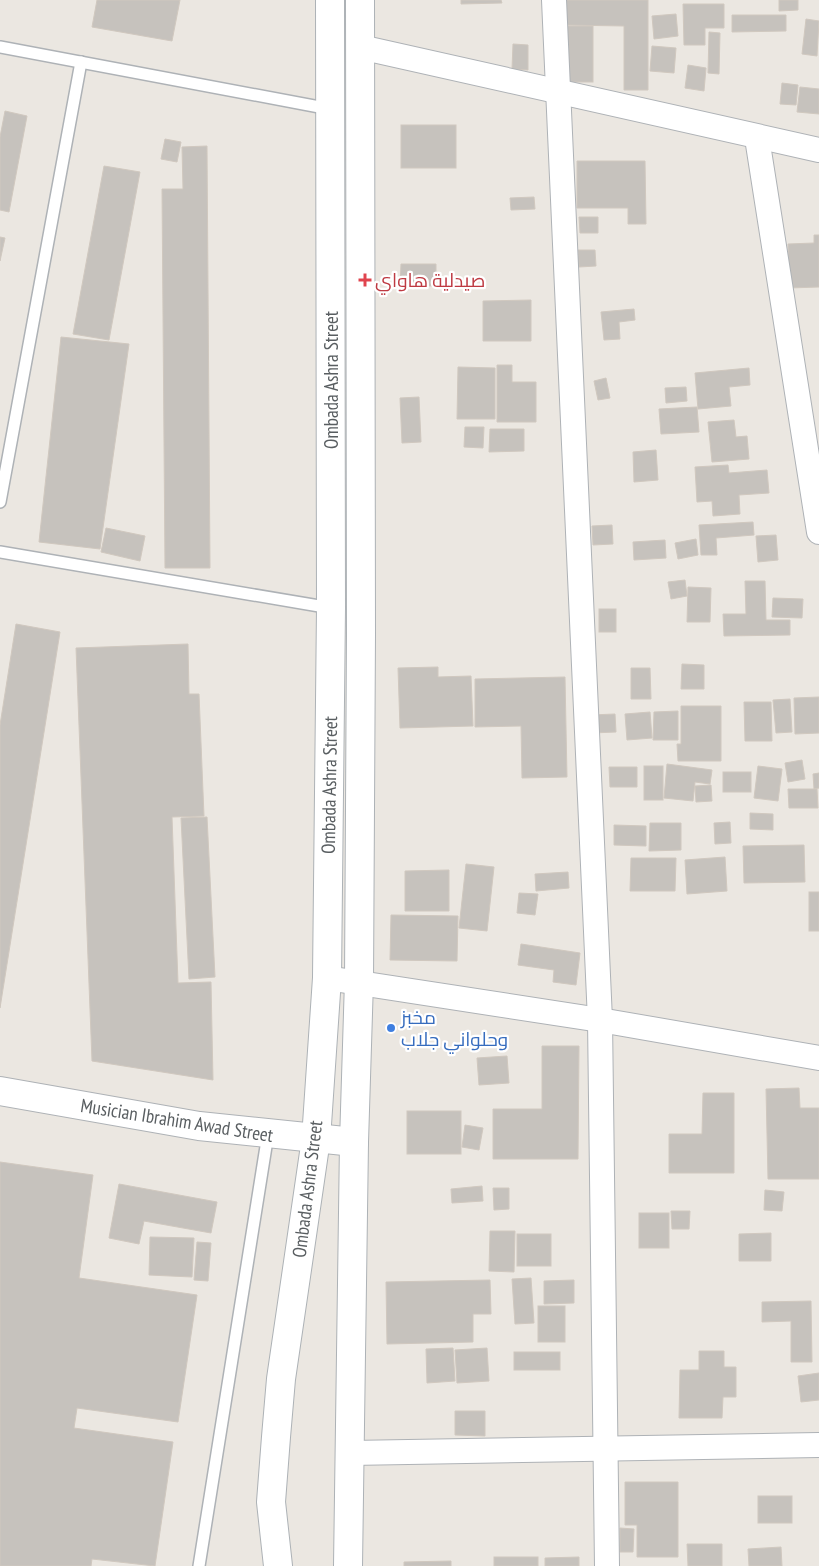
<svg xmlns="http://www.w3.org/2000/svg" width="819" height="1566" viewBox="0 0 819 1566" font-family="'PT Sans Narrow',Cairo,sans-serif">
<rect width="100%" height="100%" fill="#ebe7e1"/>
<g fill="#c6c2bd" stroke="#d0c8bf">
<polygon points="97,0 180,0 172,41 92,27"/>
<polygon points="461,0 501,0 502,3 461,4"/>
<polygon points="565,0 648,0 648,90 624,90 624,26 565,25"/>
<polygon points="779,0 798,0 798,10 779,11"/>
<polygon points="683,4 724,4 724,28 705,28 705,45 684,45"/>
<polygon points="676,14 678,36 654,39 652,16"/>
<polygon points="732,15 786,15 786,31 732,32"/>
<polygon points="806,19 819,21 817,56 802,54"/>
<rect x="567" y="26" width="26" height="56"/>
<polygon points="709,32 720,33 719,74 708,73"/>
<polygon points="513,44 528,45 528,70 512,69"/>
<polygon points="652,46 676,48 674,73 650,71"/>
<polygon points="688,65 706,68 704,91 685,88"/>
<polygon points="782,83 798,85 796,105 780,104"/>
<polygon points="800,87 819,89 819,114 797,112"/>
<polygon points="5,111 27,116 9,212 0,210 0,137"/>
<rect x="401" y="125" width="55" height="43"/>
<polygon points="165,139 181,142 177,162 161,159"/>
<polygon points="207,146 210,568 165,568 162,189 183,189 182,147"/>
<polygon points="577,161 645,161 646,224 628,224 628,208 577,208"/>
<polygon points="104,166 140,172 109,340 73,334"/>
<polygon points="534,197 535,209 511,210 510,198"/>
<polygon points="579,217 598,217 598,233 580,233"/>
<polygon points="814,235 819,235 819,287 789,288 788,244 814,243"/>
<polygon points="0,237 5,238 0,261"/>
<polygon points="578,250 595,250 596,266 579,267"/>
<polygon points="401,264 436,264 436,286 400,286"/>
<polygon points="531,300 531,341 483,341 483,301"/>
<polygon points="634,309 635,320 619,322 620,339 604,340 601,312"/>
<polygon points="61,337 129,344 100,549 39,542"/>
<polygon points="497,365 512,365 512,382 536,382 536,422 497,422"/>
<polygon points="458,367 495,368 495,419 457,419"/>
<polygon points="749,368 750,385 729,387 731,406 698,409 695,373"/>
<polygon points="606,378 610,398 598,400 594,381"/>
<polygon points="686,387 687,401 666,403 665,388"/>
<polygon points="419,397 421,442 402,443 400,398"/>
<polygon points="697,407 699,432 661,434 659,409"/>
<polygon points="734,420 736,437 747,436 749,459 712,462 708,422"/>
<polygon points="465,427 484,427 483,448 464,447"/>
<polygon points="490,429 524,429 524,451 489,452"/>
<polygon points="656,450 658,480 634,482 633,452"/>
<polygon points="728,465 729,473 767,470 769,493 739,495 740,514 713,516 712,501 697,502 695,467"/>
<polygon points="753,522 754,535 716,538 717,555 701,555 699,525"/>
<polygon points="612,525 613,544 593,545 592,526"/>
<polygon points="106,528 145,536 140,561 101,552"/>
<polygon points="776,535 778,560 758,562 756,536"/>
<polygon points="696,539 698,555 678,559 675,543"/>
<polygon points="665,540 666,558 634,560 633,542"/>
<polygon points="685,580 687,596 671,599 668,582"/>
<polygon points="745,581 765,581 766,620 790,620 790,635 724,636 723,614 746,614"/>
<polygon points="688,587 711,588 710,622 687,622"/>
<polygon points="773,598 803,599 802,618 772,617"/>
<rect x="599" y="609" width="17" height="23"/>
<polygon points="16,624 60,632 0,1008 0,725"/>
<polygon points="188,644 189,694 199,694 204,816 172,817 178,983 211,982 213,1080 92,1061 76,648"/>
<polygon points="682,664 704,665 704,689 681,689"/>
<polygon points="438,667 438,677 471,676 473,726 400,728 398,668"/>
<polygon points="631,668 650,668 651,699 631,699"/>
<polygon points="565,677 567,777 522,778 521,726 475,727 475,679"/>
<polygon points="819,697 819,733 795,734 794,698"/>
<polygon points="790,699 792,732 776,733 773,700"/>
<polygon points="744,702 771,702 772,741 745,741"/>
<polygon points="681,706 721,706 721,761 678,761 677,744 681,744"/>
<polygon points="678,711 678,740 653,740 654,712"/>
<polygon points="650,712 652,738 627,740 625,714"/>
<polygon points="615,714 616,732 592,733 591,715"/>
<polygon points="802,760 805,779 788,782 785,763"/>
<polygon points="667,764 712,770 710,784 695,782 693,801 664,798"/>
<rect x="644" y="766" width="19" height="34"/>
<polygon points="758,766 782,769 778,801 754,798"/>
<polygon points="609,767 637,767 637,787 610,787"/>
<rect x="723" y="772" width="28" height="20"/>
<polygon points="819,773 819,788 814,789 813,774"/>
<polygon points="711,785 712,801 696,802 695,786"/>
<polygon points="788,789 817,789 818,808 789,808"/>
<polygon points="750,813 773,814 773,830 750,829"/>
<polygon points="207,817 215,977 189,979 181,818"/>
<polygon points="730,822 731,843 715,844 714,823"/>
<polygon points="650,823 681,823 681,850 649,851"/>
<polygon points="614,825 646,826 646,846 614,845"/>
<polygon points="804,845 805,882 744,883 743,846"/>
<polygon points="725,857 727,891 687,894 685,860"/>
<polygon points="631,858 676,858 675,891 630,891"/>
<polygon points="466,864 494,867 487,931 459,928"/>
<polygon points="449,870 449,911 405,911 405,871"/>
<polygon points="568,872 569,888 536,891 535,874"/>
<rect x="809" y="892" width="10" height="39"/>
<polygon points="519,893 538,894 535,915 517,913"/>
<polygon points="391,915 458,916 457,961 390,960"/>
<polygon points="521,944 580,953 576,985 553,982 554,970 518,965"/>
<polygon points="542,1046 579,1046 578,1159 493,1159 493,1109 542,1109"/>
<polygon points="507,1056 509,1083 479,1085 477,1058"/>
<polygon points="799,1088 800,1108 819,1108 819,1179 768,1179 766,1089"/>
<polygon points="703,1093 734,1093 734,1173 669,1173 669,1134 702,1134"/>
<rect x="407" y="1111" width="54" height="43"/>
<polygon points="465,1125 483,1128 479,1150 462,1147"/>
<polygon points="0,1162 93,1175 79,1278 197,1295 178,1422 77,1408 74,1428 173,1442 155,1566 92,1559 91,1566 0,1566"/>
<polygon points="119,1184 217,1202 211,1233 144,1221 139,1244 109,1238"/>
<polygon points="482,1186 483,1201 452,1203 451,1189"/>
<polygon points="493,1188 509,1188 509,1209 494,1210"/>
<polygon points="765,1190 784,1192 782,1211 764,1210"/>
<polygon points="671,1211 690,1211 689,1229 672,1229"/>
<rect x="639" y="1213" width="30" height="35"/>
<polygon points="490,1231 515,1231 514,1272 489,1271"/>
<polygon points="771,1233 771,1261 739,1261 739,1234"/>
<rect x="517" y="1234" width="34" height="32"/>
<polygon points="150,1237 194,1238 192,1277 149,1275"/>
<polygon points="197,1242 211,1243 208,1281 194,1280"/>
<polygon points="531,1278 534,1323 515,1324 512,1279"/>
<polygon points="490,1280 491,1314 473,1314 473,1342 387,1344 386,1282"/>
<polygon points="574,1280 574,1303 544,1304 544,1281"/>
<polygon points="811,1301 812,1362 791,1362 791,1321 762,1322 762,1302"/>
<rect x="538" y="1306" width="27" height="36"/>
<polygon points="453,1348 455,1381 427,1383 426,1349"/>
<polygon points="487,1348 489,1381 457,1383 455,1350"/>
<polygon points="699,1351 724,1351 724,1367 736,1367 736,1397 723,1397 722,1418 679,1418 680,1370 699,1370"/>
<rect x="514" y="1352" width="46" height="18"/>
<polygon points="819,1373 819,1400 801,1402 798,1376"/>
<polygon points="455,1411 485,1411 485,1436 455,1435"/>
<polygon points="625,1482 678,1482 678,1557 637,1557 637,1525 625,1525"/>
<rect x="758" y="1496" width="34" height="27"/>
<polygon points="620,1528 634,1529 633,1552 620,1552"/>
<polygon points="687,1544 722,1544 722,1566 688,1566"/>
<polygon points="781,1547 782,1566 749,1566 748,1549"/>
<rect x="494" y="1557" width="44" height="9"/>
<polygon points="579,1557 579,1566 545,1566 545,1558"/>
<polygon points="451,1561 451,1566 404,1566 404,1562"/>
</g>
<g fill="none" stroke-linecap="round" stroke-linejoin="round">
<defs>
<g id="service">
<polyline points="0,47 330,109"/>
<polyline points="0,502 81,62"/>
<polyline points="0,552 331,608"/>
<polyline points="199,1566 268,1134"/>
</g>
<g id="minor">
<polyline points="554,0 600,1020 607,1566"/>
<polyline points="360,47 819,150"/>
<polyline points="757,138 819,532"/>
<polyline points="327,978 600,1020 819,1058"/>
<polyline points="350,1453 819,1445"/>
</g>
<polyline id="tertiary" points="0,1091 199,1126 354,1142"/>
<g id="secondary">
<polyline points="278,1566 271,1502 276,1437 281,1379 316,1139 327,978 331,608 330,0"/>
<polyline points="348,1566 354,1142 359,981 361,634 360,0"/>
</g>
</defs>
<use href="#service" stroke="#aeb2b6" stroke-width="14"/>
<use href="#minor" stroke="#aeb2b6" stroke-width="26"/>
<use href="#tertiary" stroke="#aeb2b6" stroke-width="30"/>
<use href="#secondary" stroke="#adb2b6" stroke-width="30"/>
<use href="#service" stroke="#fff" stroke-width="11"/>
<use href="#minor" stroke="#fff" stroke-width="24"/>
<use href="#tertiary" stroke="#fff" stroke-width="28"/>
<use href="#secondary" stroke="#fff" stroke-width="28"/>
</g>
<path fill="#e0444e" stroke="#fff" stroke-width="2" d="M362.5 272.5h5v5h5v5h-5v5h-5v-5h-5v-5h5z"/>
<circle fill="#3f7fe0" stroke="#fff" stroke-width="2" cx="391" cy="1028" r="5"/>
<g text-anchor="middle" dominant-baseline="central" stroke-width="4.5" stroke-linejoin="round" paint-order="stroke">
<g font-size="19" fill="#be3a42" stroke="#fff" text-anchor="start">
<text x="375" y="280">صيدلية هاواي</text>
</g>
<g font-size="19" fill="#595e61" stroke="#fff">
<text transform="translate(331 380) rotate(-90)">Ombada Ashra Street</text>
<text transform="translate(329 785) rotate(-89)">Ombada Ashra Street</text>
<text transform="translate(177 1120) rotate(9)">Musician Ibrahim Awad Street</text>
<text transform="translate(307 1189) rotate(-83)">Ombada Ashra Street</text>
</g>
<g font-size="19" fill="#366cbe" stroke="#fff" text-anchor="start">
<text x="401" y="1017">مخبز<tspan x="401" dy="22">وحلواني جلاب</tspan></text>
</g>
</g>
</svg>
